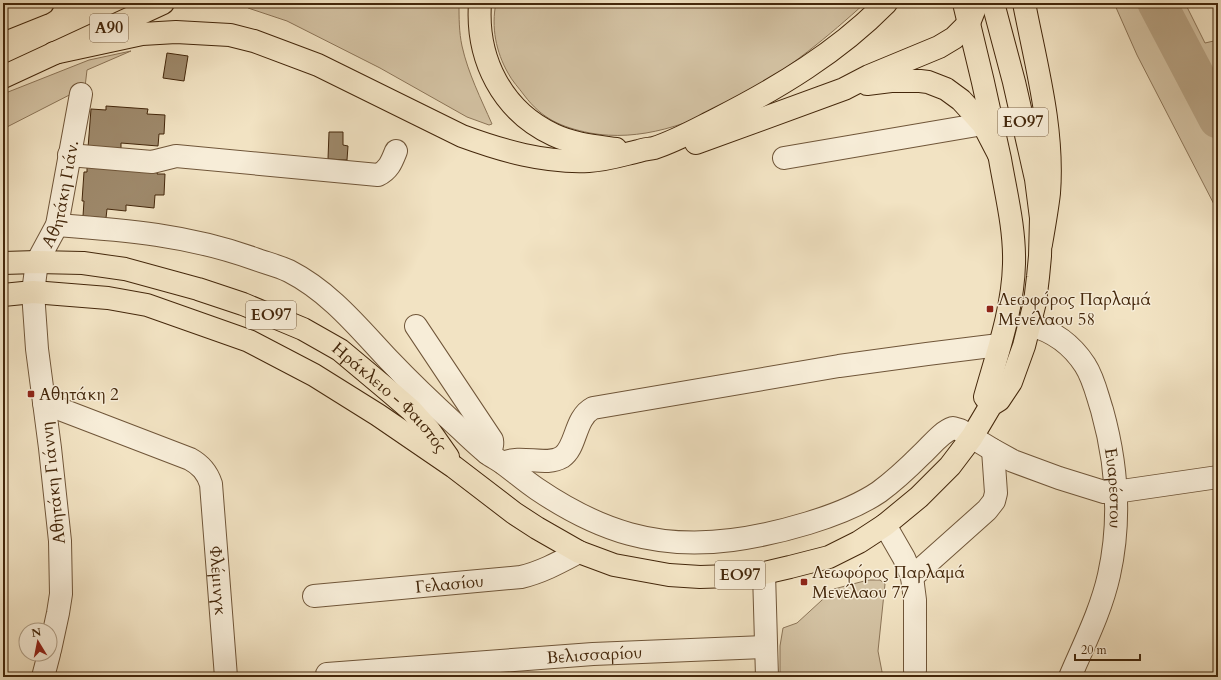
<svg xmlns="http://www.w3.org/2000/svg" width="1221" height="680" viewBox="0 0 1221 680" font-family="Cardo,serif">
<rect width="100%" height="100%" fill="#f2e3c3"/>
<filter id="stains"><feTurbulence type="fractalNoise" baseFrequency=".005" numOctaves="4"/><feColorMatrix values="0 0 0 0 .2 0 0 0 0 .09 0 0 0 0 .02 0 0 0 .5 -.17"/></filter>
<radialGradient id="worn" r=".72"><stop offset=".6" stop-color="#630" stop-opacity="0"/><stop offset="1" stop-color="#630" stop-opacity=".3"/></radialGradient>
<g fill="#d4c3a4" stroke="#8c7558">
<path d="M248,3h211c0,15 0,29 3,43 6,27 19,53 30,78l-3,1 -22,-8 -87,-49 -93,-47 -39,-13z"/>
<path d="M496,3h369c-68,62 -177,148 -275,130 -29,-6 -48,-14 -66,-38 -5,-7 -12,-14 -16,-22 -12,-21 -17,-46 -12,-70z"/>
<polygon points="1114,3 1185,3 1205,43 1218,40 1218,212 1137,55"/>
<polygon points="131,51 87,70 85,87 3,129 3,94 89,60"/>
<polygon points="868,580 880,580 885,584 878,651 883,677 780,677 780,646 783,628 797,623 834,589"/>
</g>
<g fill="none" stroke-linecap="round" stroke-linejoin="round">
<polyline stroke="#b7a384" stroke-width="39" points="1157,3 1218,119"/>
</g>
<g fill="#9e896b" stroke="#44270b">
<polygon points="167,53 188,56 184,81 163,78"/>
<polygon points="106,106 148,109 147,114 165,115 164,134 159,134 158,146 121,143 121,151 88,148 91,109 106,110"/>
<polygon points="329,132 343,132 343,145 348,146 347,160 328,159"/>
<polygon points="87,165 158,170 157,174 165,174 164,195 155,195 154,208 126,205 126,211 107,209 106,218 83,216 84,201 82,201 84,172 87,172"/>
</g>
<g fill="none" stroke-linecap="round" stroke-linejoin="round">
<defs>
<g id="minor">
<path d="M69,155l83,7 24,-6 202,19c11,-5 14,-14 18,-24"/>
<polyline points="784,158 983,124"/>
<path d="M57,225c68,5 132,10 198,34 11,4 23,7 34,12 41,21 69,56 100,89 21,22 44,44 67,65 10,9 20,19 31,28 5,4 12,7 17,11 11,8 21,17 33,25 62,42 120,61 195,51 44,-6 110,-23 147,-48 15,-11 29,-24 43,-38 9,-8 19,-22 31,-26l7,2 33,20 20,11 46,17 45,14 18,-1 96,-14"/>
<path id="s1" d="M1030,325c23,6 42,20 55,40 9,14 12,30 17,45 15,54 19,111 7,165 -8,36 -25,69 -39,102"/>
<path d="M416,326l76,114c1,6 0,9 -5,13"/>
<path id="s2" d="M44,403l146,56c11,6 17,13 21,25l15,193"/>
<path d="M503,463c19,-9 42,4 59,-6 15,-10 12,-39 31,-49l246,-42 88,-12 72,-9"/>
<polyline points="885,525 904,558 912,577 915,600 915,670"/>
<polyline points="764,573 767,677"/>
<polyline points="912,577 987,510 994,501 996,493 993,450"/>
<path id="s3" d="M314,596l207,-19c21,-5 39,-15 58,-25"/>
<path id="s4" d="M50,650l8,-37 3,-19 -1,-53 -10,-93 -13,-99 -4,-57 4,-30 20,-37 24,-131"/>
<path id="s5" d="M327,674l266,-20 173,-7"/>
<polyline points="43,677 49,654"/>
</g>
<g id="major">
<path d="M964,3c13,52 25,104 36,156 6,35 15,70 14,105 -1,45 -17,90 -29,133l6,8"/>
<path id="s6" d="M3,263l34,-1 46,1 42,6 73,20 45,15 60,25 37,21 49,41 22,19 18,20 19,27"/>
<polyline points="3,295 33,292 108,298 147,305 249,341 314,375 378,415 454,467 514,513 537,528 579,552 614,565 669,575 700,577 731,576 764,573 790,567 829,557 859,542 885,525 919,497 950,466 972,437 991,405 999,400 1011,382 1024,346 1035,302 1038,277 1040,256 1041,218 1036,179 1014,82 993,3"/>
</g>
<g id="highway">
<path d="M480,3c-4,56 22,108 74,132 19,9 41,11 62,14"/>
<path d="M1024,3c12,62 30,126 25,190 -2,17 -5,34 -8,51"/>
<polyline points="3,19 43,3"/>
<path d="M54,53l88,-19 34,-2 54,3 24,6 64,24 144,71c41,15 82,27 127,25 18,-1 33,-6 50,-10 5,-2 10,-2 15,-3 22,-7 43,-19 63,-29 61,-31 121,-67 169,-116"/>
<polyline points="3,77 163,3"/>
<polyline points="867,84 891,81 920,81 928,82 946,89 961,100 983,124 998,153"/>
<polyline points="696,143 844,89 869,76 939,47 954,38 969,23 977,3"/>
</g>
</defs>
<use href="#minor" stroke="#705639" stroke-width="24"/>
<use href="#major" stroke="#44270b" stroke-width="24"/>
<use href="#highway" stroke="#44270b" stroke-width="24"/>
<use href="#minor" stroke="#f7edd8" stroke-width="22"/>
<use href="#major" stroke="#f2e3c3" stroke-width="22"/>
<use href="#highway" stroke="#f2e3c3" stroke-width="22"/>
</g>
<g fill="#8f2418" stroke="#f7edd8" stroke-width="1.5">
<rect x="986" y="305" width="8" height="8" rx="2"/>
<rect x="27" y="390" width="8" height="8" rx="2"/>
<rect x="800" y="578" width="8" height="8" rx="2"/>
</g>
<g text-anchor="middle" dominant-baseline="central" stroke-width="3" stroke-linejoin="round" paint-order="stroke">
<g fill="#f7edd8" stroke="#7a6248" stroke-width="1">
<rect x="90" y="14" width="38" height="28" rx="3"/>
<rect x="998" y="108" width="50" height="28" rx="3"/>
<rect x="246" y="301" width="50" height="28" rx="3"/>
<rect x="715" y="561" width="50" height="28" rx="3"/>
</g>
<g font-size="16" font-weight="bold" fill="#44270b">
<text x="109" y="28">Α90</text>
<text x="1023" y="122">ΕΟ97</text>
<text x="271" y="315">ΕΟ97</text>
<text x="740" y="575">ΕΟ97</text>
</g>
<g font-size="17" fill="#44270b" stroke="#f7edd8">
<text stroke="none"><textPath href="#s4" startOffset="464">Αθητάκη Γιάν.</textPath></text>
<text stroke="none"><textPath href="#s6" startOffset="422">Ηράκλειο - Φαιστός</textPath></text>
<text transform="translate(53 483) rotate(-96)">Αθητάκη Γιάννη</text>
<text stroke="none"><textPath href="#s1" startOffset="197">Ευαρέστου</textPath></text>
<text stroke="none"><textPath href="#s2" startOffset="287">Φλέμινγκ</textPath></text>
<text stroke="none"><textPath href="#s3" startOffset="136">Γελασίου</textPath></text>
<text stroke="none"><textPath href="#s5" startOffset="268">Βελισσαρίου</textPath></text>
</g>
<g font-size="17" fill="#44270b" stroke="#f7edd8" text-anchor="start">
<text x="998" y="299">Λεωφόρος Παρλαμά<tspan x="998" dy="20">Μενέλαου 58</tspan></text>
<text x="39" y="394">Αθητάκη 2</text>
<text x="812" y="572">Λεωφόρος Παρλαμά<tspan x="812" dy="20">Μενέλαου 77</tspan></text>
</g>
</g>
<rect width="1221" height="680" fill="none" stroke="#f2e3c3" stroke-width="16"/>
<rect x="4" y="4" width="1213" height="672" fill="none" stroke="#44270b" stroke-width="2"/>
<rect x="8" y="8" width="1205" height="664" fill="none" stroke="#44270b"/>
<g transform="translate(38 642) rotate(350)"><circle r="19" fill="#f7edd8" stroke="#af9e86"/>
<path d="M0-3L7 15L0 10L-7 15Z" fill="#8f2418"/>
<text y="-6" font-size="11" font-weight="bold" text-anchor="middle" fill="#44270b">N</text>
</g>
<path d="M1075 654v6h65v-6" fill="none" stroke="#44270b" stroke-width="2"/>
<text x="1081" y="654" font-size="12" fill="#44270b" stroke="#f7edd8" stroke-width="3" paint-order="stroke">20 m</text>
<rect width="100%" height="100%" filter="url(#stains)"/>
<rect width="100%" height="100%" fill="url(#worn)"/>
</svg>
